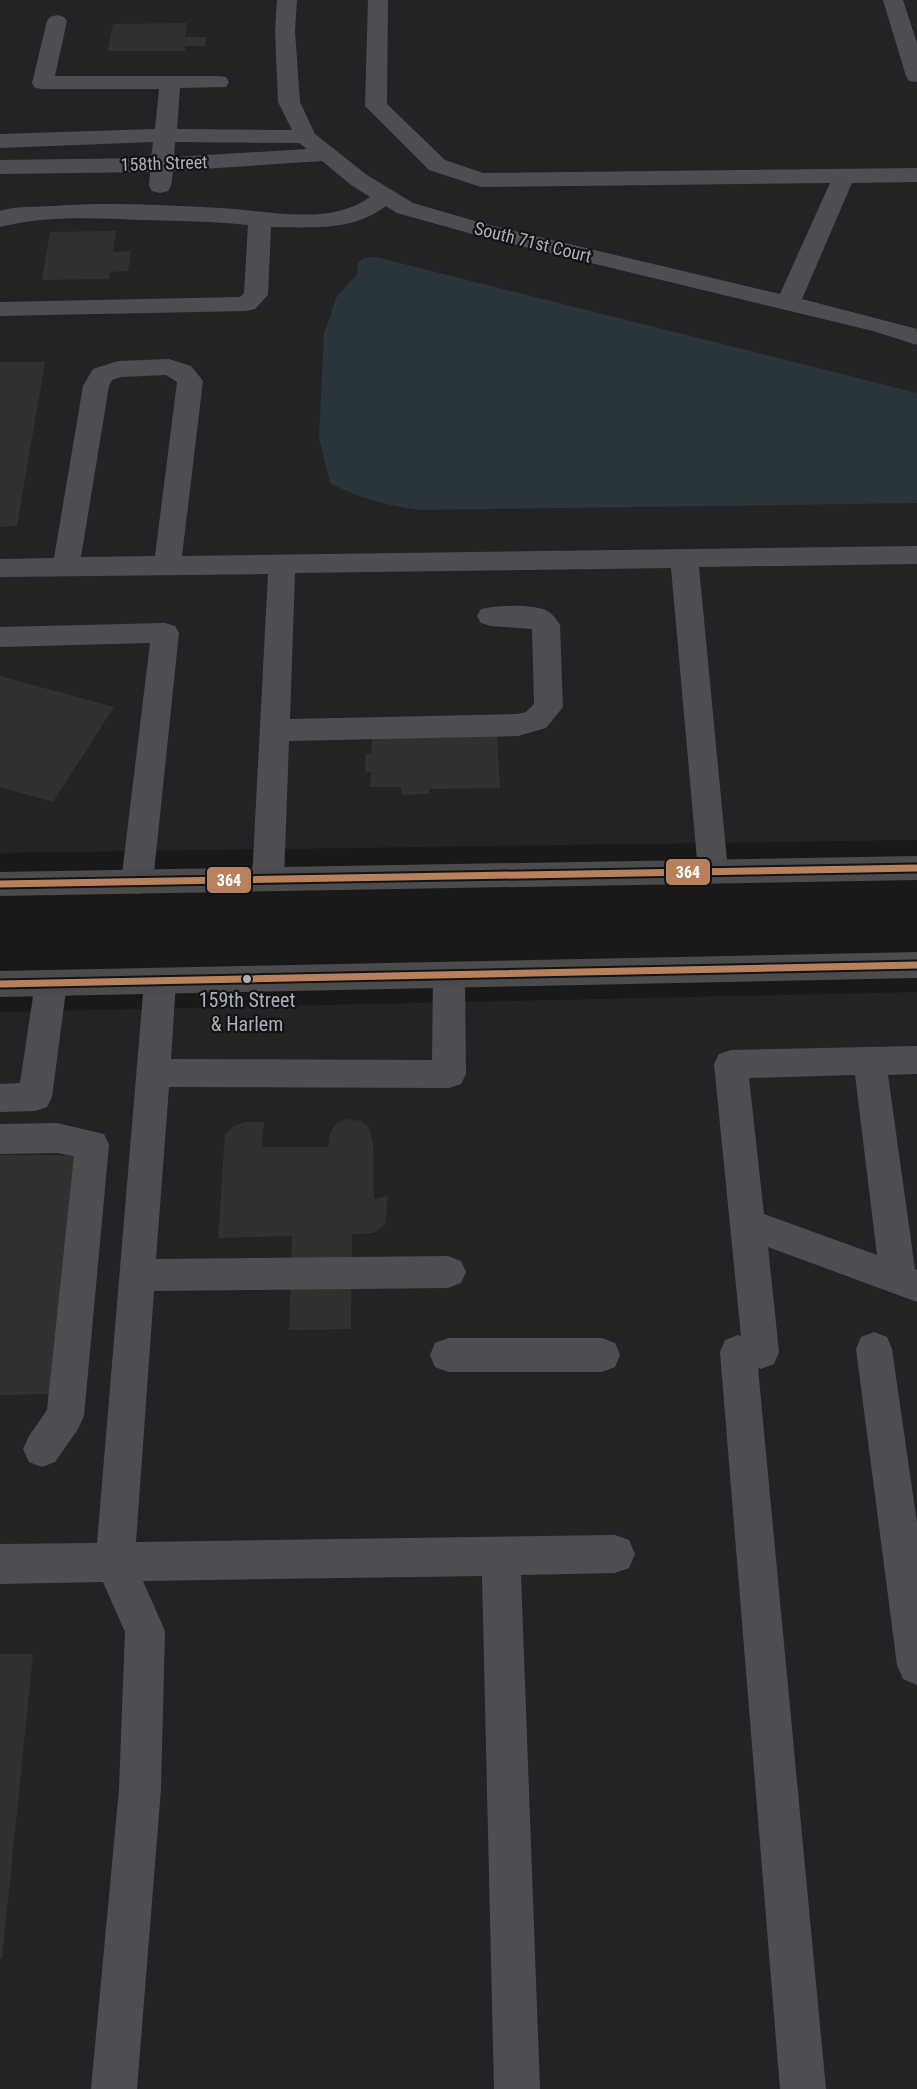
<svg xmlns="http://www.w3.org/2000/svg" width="917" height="2089" viewBox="0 0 917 2089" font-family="'Roboto Condensed',sans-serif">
<rect width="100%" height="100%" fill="#191919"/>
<g fill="#232325">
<polygon points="0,0 917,0 917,840 0,853"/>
<polygon points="917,992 917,2089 0,2089 0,1012"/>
</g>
<path fill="#2b353c" d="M376,257l537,135 4,2v109l-499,7c-32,-5 -60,-12 -88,-27l-11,-46 5,-103 12,-36 21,-24 1,-12 6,-4z"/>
<g fill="#313131">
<polygon points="187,23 185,37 206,37 205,46 185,46 185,51 108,51 113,24"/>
<polygon points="116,231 113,252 131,251 128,271 110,272 109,279 42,280 50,232"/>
<polygon points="0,362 45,362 17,526 0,527"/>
<polygon points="0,676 114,707 53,802 0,787"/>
<polygon points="497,736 500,788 429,789 429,794 402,795 401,787 370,787 371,772 365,772 366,754 371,754 372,737"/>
<polygon points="346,1119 361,1121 369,1127 373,1143 374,1199 388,1196 385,1225 373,1233 352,1234 351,1329 289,1330 292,1236 218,1238 225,1134 234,1126 244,1122 264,1122 262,1147 328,1147 330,1132 337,1123"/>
<polygon points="0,1155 79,1155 54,1394 0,1395"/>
<polygon points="0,1654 33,1654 2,1959 0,1958"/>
</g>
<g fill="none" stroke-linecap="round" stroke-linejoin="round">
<g fill="#4d4e52" fill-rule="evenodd">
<path d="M277,0h20l-2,31 5,71 15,32 52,41 46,28 76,22 291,69 50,-111 -349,4 -52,-17 -64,-64 3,-106h20l-1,104 58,56 38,13 434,-5v14l-65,1 -50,116 115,30v16l-44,-14 -390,-94 -86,-24 -11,-7c-34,26 -75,21 -115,21l-3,68 -13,14 -9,2 -246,5v-14l240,-5 4,-4 4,-68c-35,-4 -70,-4 -106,-5 -47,-2 -96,-5 -142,7v-16l3,-1c16,-4 33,-3 50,-4 55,-4 111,-1 166,2 47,2 110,19 151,-11l-19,-12 -29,-24 -149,10 -2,15 -3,5 -8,2 -8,-2 -3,-5 1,-14 -150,2v-14l151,-2 2,-16 -153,6v-14l155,-5 4,-40h-116l-8,-1 -3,-5 15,-62 3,-4 7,-2 7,2 3,4 -12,55h163l8,1 3,5 -3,5 -46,1 -3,41 115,1 -14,-28 -3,-71zM175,142l124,1 8,6 -133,8z"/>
<polygon points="883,0 903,0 917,43 917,82 909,81 906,76"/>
<path d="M169,359l22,7 12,15 -21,175 735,-10v18l-218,3 29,304 -4,9 -11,3 -11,-3 -4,-9 -27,-303 -376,5 -5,146 228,-5 8,-2 8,-8 -2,-75 -41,-3 -10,-3 -4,-7 4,-7c14,-4 54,-5 66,2 6,3 10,9 13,14l3,82 -17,21 -28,8 -229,5 -5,138 -5,9 -11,3 -11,-3 -5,-9 16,-305 -268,3v-18l54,-1 29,-172 10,-17 25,-8zM166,375l11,7 -22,174 -74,1 28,-171 3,-6 9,-3z"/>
<polygon points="165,623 175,626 179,633 153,882 148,891 137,894 126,891 121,882 150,643 0,647 0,627"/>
<polygon points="449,963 460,967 465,976 466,1074 461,1084 449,1088 169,1087 156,1259 448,1256 461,1261 466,1272 461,1283 448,1288 154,1291 136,1542 615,1535 629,1540 635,1554 629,1568 615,1573 521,1575 540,2089 494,2089 482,1576 143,1581 165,1631 161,1789 137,2089 91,2089 119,1789 125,1632 103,1582 0,1584 0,1544 97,1543 144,982 149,973 160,969 171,973 176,982 171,1059 432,1060 433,976 438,967"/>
<polygon points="51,970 62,974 67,983 52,1097 47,1107 35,1111 0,1112 0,1084 20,1083 35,983 40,974"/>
<path d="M917,1046v28l-29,1 27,194 2,1v32l-149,-55 11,105 -5,12 -13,5 -3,-1 68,721h-46l-60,-737 5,-12 13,-5 3,1 -27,-272 5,-10 12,-4zM855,1075l22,180 -113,-41 -15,-136z"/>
<polygon points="57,1123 104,1134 109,1145 84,1416 78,1429 55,1462 42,1467 29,1462 23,1449 29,1436 47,1410 74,1156 57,1153 0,1154 0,1124"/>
<polygon points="874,1332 887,1337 892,1349 917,1523 917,1685 903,1679 897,1665 856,1349 861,1337"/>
<polygon points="448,1338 602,1338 615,1343 620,1355 615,1367 602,1372 448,1372 435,1367 430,1355 435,1343"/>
</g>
<g fill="#4b4b4e" fill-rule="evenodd">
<polygon points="917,856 917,880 0,896 0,872"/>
<polygon points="917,952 917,978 0,997 0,971"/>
</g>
<defs>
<g id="bus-1">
<polyline points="0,884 917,868"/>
<polyline points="0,984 917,965"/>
</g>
</defs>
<use href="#bus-1" stroke="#131315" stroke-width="11"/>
<use href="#bus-1" stroke="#b6815c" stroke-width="7"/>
</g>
<circle fill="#aab0bb" stroke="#131315" stroke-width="2" cx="247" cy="979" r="5"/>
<g text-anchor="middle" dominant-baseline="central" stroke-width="4.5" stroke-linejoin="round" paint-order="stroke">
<g font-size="18" fill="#aab0bb" stroke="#131315">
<text transform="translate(164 163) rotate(-2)">158th Street</text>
<text transform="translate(533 242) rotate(14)">South 71st Court</text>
</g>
<g font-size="20" fill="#aab0bb" stroke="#131315">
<text x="247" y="1000">159th Street<tspan x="247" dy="24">&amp; Harlem</tspan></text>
</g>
</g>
<g stroke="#131315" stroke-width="2">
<rect x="665" y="858" width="46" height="28" rx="6" fill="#b6815c"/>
<rect x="206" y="866" width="46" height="28" rx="6" fill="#b6815c"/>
</g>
<g font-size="16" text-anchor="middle" font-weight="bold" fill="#fff">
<text x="688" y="878">364</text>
<text x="229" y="886">364</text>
</g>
</svg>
